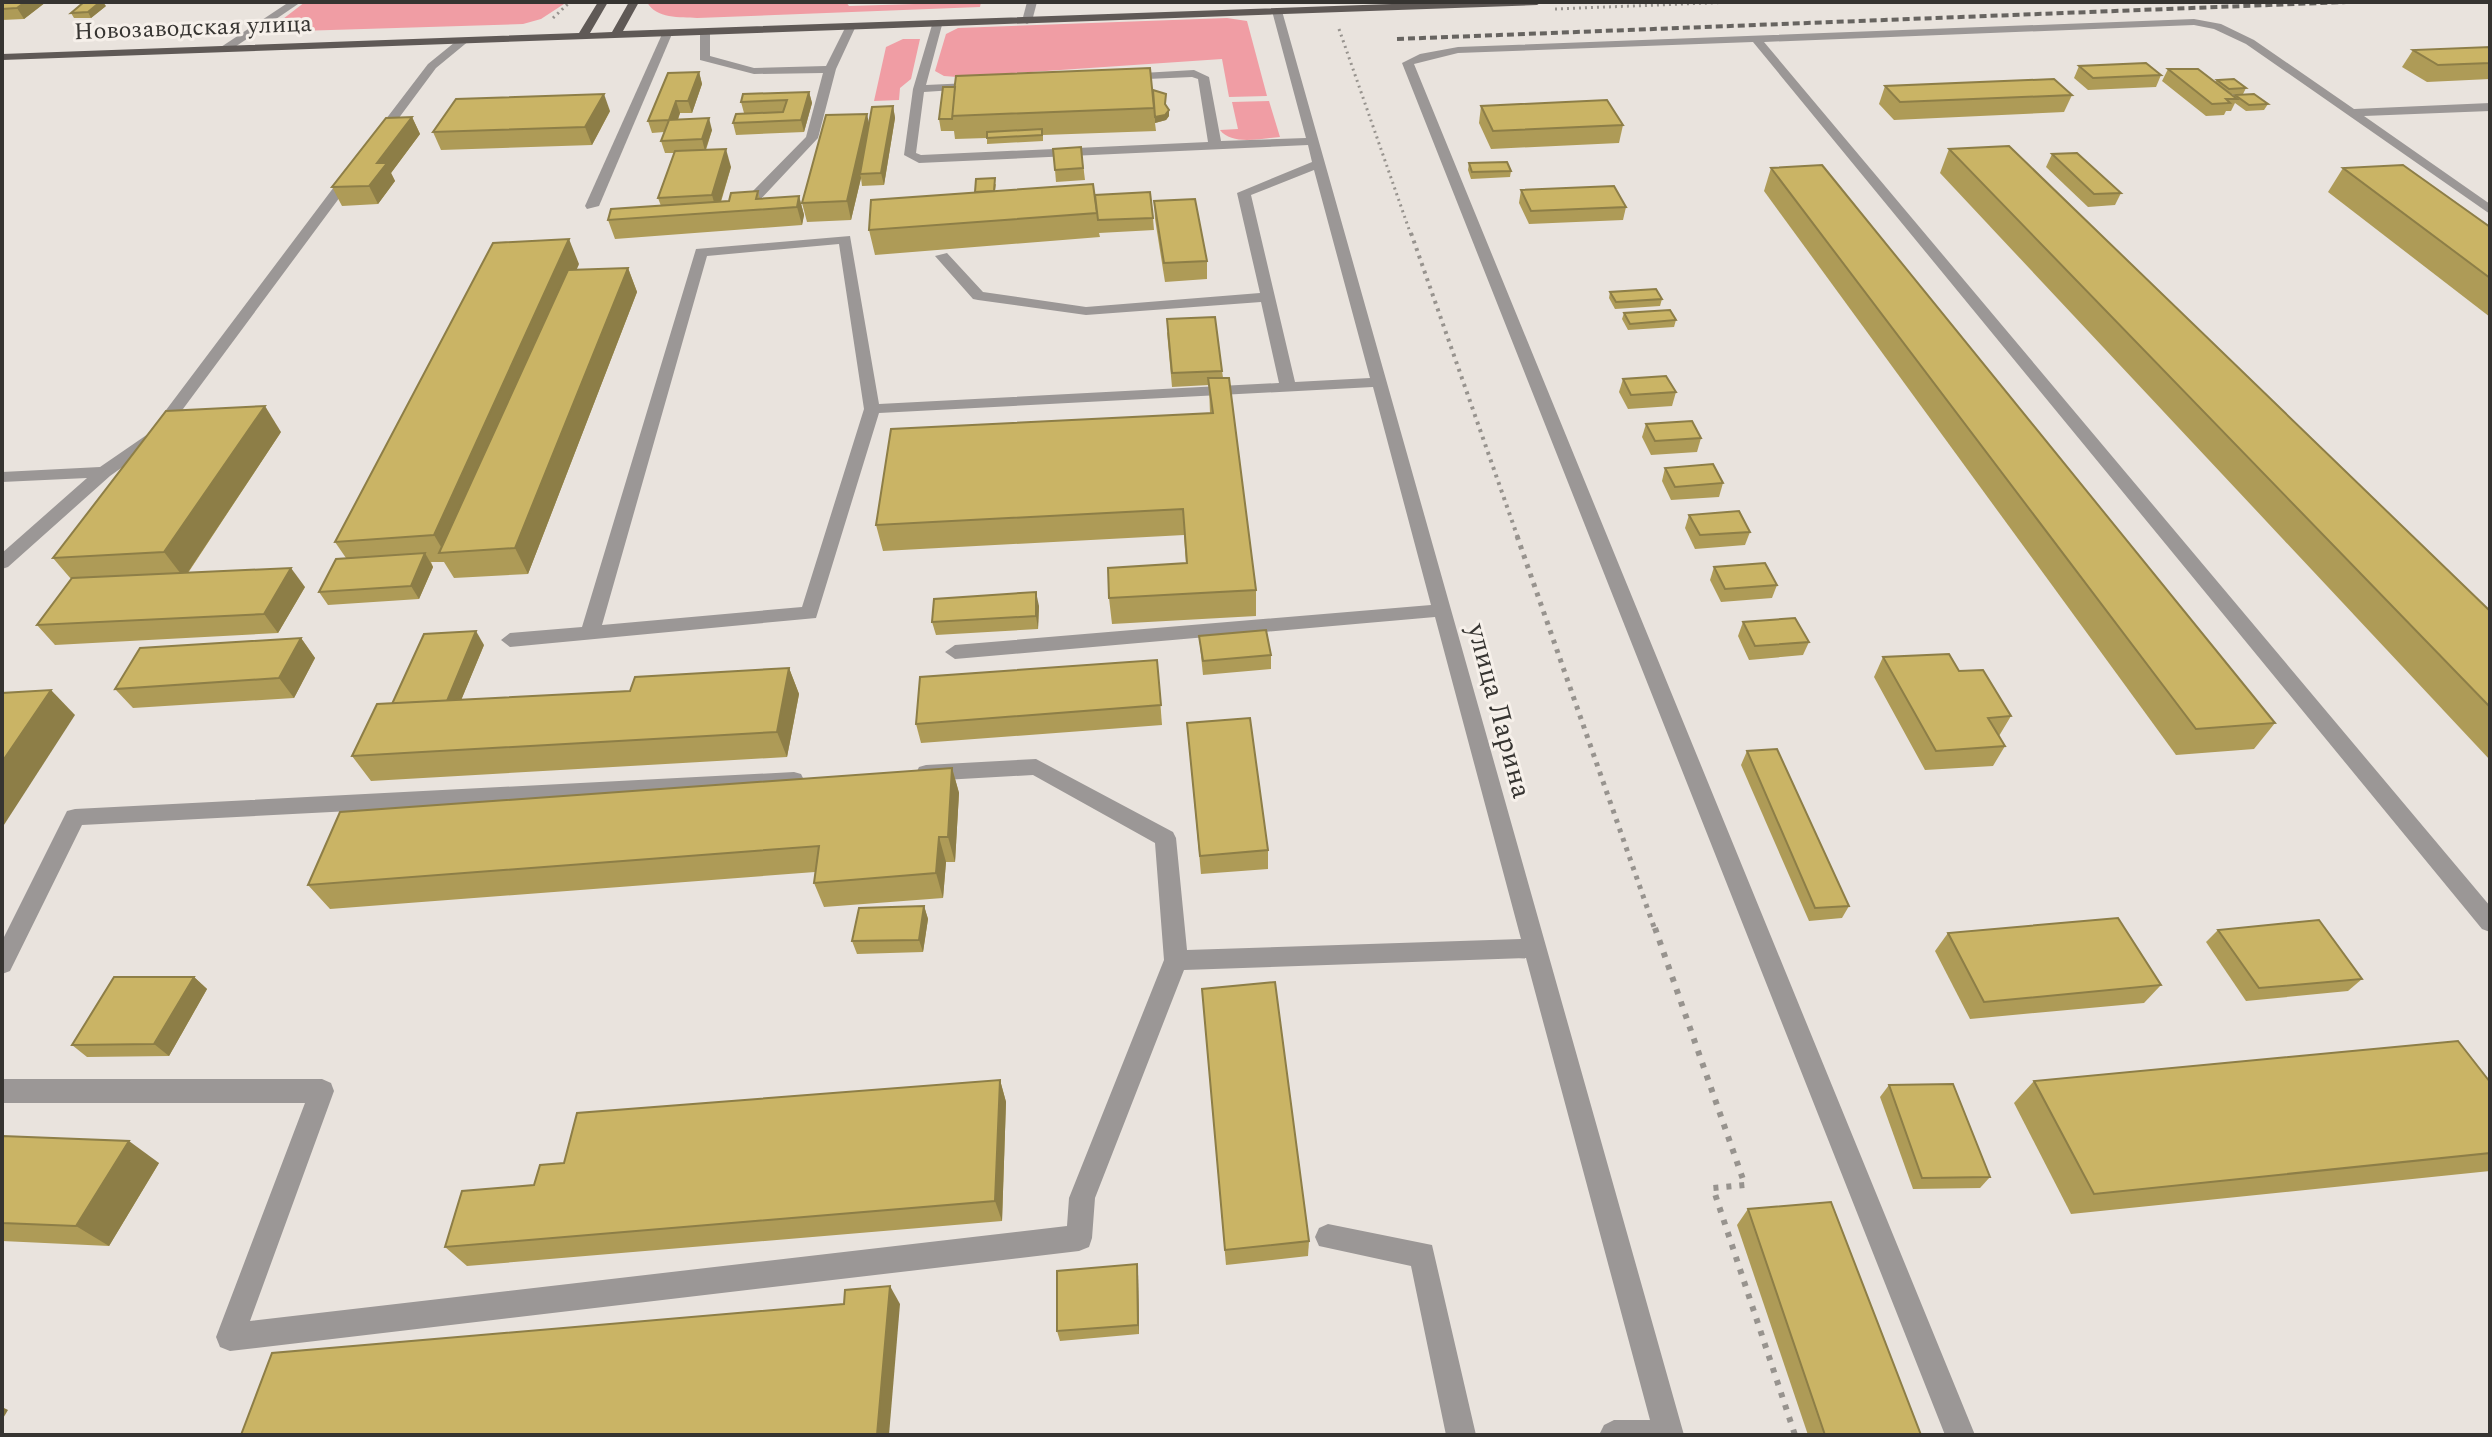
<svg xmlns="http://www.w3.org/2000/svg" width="2492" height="1437" viewBox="0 0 2492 1437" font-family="Spectral,serif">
<rect width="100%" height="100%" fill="#e9e3dd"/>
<g fill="#f09da4">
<polygon points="305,2 567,2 541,19 523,24 266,32"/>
<path d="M647,2h199l3,4 132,-4 -1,5 -283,11c-17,-1 -41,1 -50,-16z"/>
<polygon points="1227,18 1247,21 1267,96 1229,97 1222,59 957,77 944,76 935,71 946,34 958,28"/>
<polygon points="903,39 920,39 911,79 900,88 899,100 874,101 886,47"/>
<path d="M1269,101l11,36c-18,1 -48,9 -60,-7l18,-1 -6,-27z"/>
</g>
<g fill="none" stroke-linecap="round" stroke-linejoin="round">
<g stroke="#97938e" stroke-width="3" stroke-dasharray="2 4" stroke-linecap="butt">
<polyline points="1555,9 1734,2"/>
<polyline points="553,18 570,2"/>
<polyline points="1339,29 1411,235"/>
</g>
<polyline stroke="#97938e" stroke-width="4" stroke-dasharray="3 5" stroke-linecap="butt" points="1411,233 1518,538"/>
<polyline stroke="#97938e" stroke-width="5" stroke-dasharray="4 6" stroke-linecap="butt" points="1517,536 1655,930"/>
<polyline stroke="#97938e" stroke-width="6" stroke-dasharray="5 8" stroke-linecap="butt" points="1655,928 1745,1185 1713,1188 1795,1435"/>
<g fill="#9b9796" fill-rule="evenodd">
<polygon points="289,2 301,2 229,51 221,51 221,47"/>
<polygon points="1027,2 1037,2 1032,21 1027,24 1022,21"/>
<path d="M1277,8l5,3 402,1424h-85l5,-10 10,-5h36l-124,-462 -342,12 -89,228 -3,40 -3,9 -10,4 -849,100 -10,-4 -4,-10 89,-234h-303v-24h320l9,4 3,8 -84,230 817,-95 2,-28 95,-238 -9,-117 -122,-68 -107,6 -7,-2 -3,-6 3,-6 7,-2 110,-6 137,73 3,6 11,112 334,-11 -86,-322 -480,42 -10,-7 10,-7 476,-40 -58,-218 -494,26 -63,205 -306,29 -9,-7 9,-7 72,-6 114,-378 154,-13 29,168 400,-21 -18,-81 -175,13 -108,-15 -5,-1 -38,-43 12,-3 36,39 103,15 174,-14 -23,-100 75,-31 -4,-17 -389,18 -15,-8 9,-66 19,-64 5,-3 5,3 -16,60 43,-2 6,3 -6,3 -45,3 -8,61 5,2 287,-13 -10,-63 -6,-2 -67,3 -6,-3 6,-3 69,-4 15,7 12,64 85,-3 -34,-127zM1314,170l56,208 -75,4 -44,-187zM839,244l25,165 -62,198 -200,18 105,-369z"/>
<polygon points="2194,19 2221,24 2254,40 2354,109 2490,103 2490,111 2364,116 2490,204 2490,214 2246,44 2214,29 2194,25 1764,42 2490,906 2490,932 2482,929 1753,42 1458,53 1414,64 1975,1435 1945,1435 1402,63 1420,54 1458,47"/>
<polygon points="846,26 855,28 836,69 818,138 759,201 749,201 749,195 806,137 823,73 754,74 700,60 700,33 705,30 710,33 710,56 754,68 826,66"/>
<polygon points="663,32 672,34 599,206 587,209 585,206"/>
<polygon points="460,38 470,40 436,68 381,142 373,142 373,136 428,64"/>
<polygon points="346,171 357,174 160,440 110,476 8,567 2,569 2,553 87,478 2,482 2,472 100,467 148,434"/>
<polygon points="794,772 801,774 804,780 801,786 794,788 82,825 10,971 2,974 2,941 67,811 75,809"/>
<polygon points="1328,1224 1432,1245 1476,1435 1446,1435 1411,1266 1319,1246 1315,1237 1319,1228"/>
</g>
<polygon fill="#5f5956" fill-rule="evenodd" points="598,2 608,2 590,33 612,32 629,2 639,2 623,31 1449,2 1542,2 1537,5 2,60 2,54 579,33"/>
<polyline stroke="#676460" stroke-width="4" stroke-dasharray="7 4" stroke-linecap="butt" points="1397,39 2346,2"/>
</g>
<g fill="#ae9b57">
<polygon points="2,2 46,2 24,19 2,20"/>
<polygon points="106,6 91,18 74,18 71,13"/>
<polygon points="2490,47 2490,79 2427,82 2402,67 2413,50"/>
<polygon points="2079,66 2161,75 2156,87 2088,90 2074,78"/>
<polygon points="2168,69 2215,82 2217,80 2246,88 2243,94 2231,94 2234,97 2235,95 2268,104 2264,110 2246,111 2235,103 2231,111 2226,111 2224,115 2206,116 2162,81"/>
<polygon points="699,72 702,84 692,113 680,113 678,120 712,130 706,150 731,167 721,202 729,201 758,191 760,199 799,196 804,215 802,225 615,239 608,220 661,206 658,198 675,153 665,153 661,141 664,132 652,133 648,121"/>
<polygon points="1885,86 2072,95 2064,112 1894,120 1879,104"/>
<polygon points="943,87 1153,90 1166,105 1169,110 1169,116 1166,120 1155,123 1156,131 1043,135 1043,141 987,144 987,138 955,139 954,131 941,131 939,119"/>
<polygon points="809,92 812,103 804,132 736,135 733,123 744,113 741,102"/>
<polygon points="893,106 895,118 884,185 862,186 861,178 851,220 807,222 802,203 869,123"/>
<polygon points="1481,106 1623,125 1619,143 1491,149 1479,123"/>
<polygon points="610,111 592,145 441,150 433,132"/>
<polygon points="412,117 420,134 391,173 395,181 378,204 342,206 332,187"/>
<polygon points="1081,147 1085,180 1056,182 1055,170"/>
<polygon points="1949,149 2490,611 2490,760 1940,173"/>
<polygon points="2052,154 2121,193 2115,205 2088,207 2046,167"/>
<polygon points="1469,163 1511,171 1510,177 1471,179 1468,170"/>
<polygon points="1771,168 2275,723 2254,749 2176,755 1764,191"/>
<polygon points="2343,168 2490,227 2490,317 2328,192"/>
<polygon points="996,184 995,191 1095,195 1153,218 1154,230 1099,233 1100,237 875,255 869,230"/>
<polygon points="1521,190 1626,207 1623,220 1529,224 1519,203"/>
<polygon points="1154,201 1207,261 1207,279 1165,282 1155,219"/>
<polygon points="579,264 576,270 628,268 637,292 528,574 454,578 444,562 431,562 433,567 419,599 328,605 319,592 346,558 335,542"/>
<polygon points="1610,292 1662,299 1660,306 1615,309 1609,298"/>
<polygon points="1624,313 1676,320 1674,327 1628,330 1622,319"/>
<polygon points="1167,332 1222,371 1256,590 1256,616 1112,624 1109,598 1186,563 1184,535 883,551 876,525 1210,414 1209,385 1172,387"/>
<polygon points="1623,379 1676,392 1672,406 1628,409 1619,392"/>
<polygon points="1646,424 1701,438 1697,452 1651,455 1642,437"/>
<polygon points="281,432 188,573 305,587 278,633 55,645 37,625 71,579 53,558"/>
<polygon points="1665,468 1723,483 1719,497 1671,500 1662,481"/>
<polygon points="1689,515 1750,532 1745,545 1695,549 1685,528"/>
<polygon points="1714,567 1777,585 1772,598 1721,602 1710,580"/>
<polygon points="1039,606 1038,629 936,635 932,622"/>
<polygon points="1743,622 1809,642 1803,655 1749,660 1738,636"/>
<polygon points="1199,636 1271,655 1271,669 1203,675"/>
<polygon points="301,638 315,658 294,698 133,708 115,689"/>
<polygon points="484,645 461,700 630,691 789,668 799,694 787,757 371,781 352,756 392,704"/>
<polygon points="1883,657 1959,671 2011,716 1999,736 2005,746 1993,766 1925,770 1874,677"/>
<polygon points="1157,660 1162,725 921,743 916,724"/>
<polygon points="1187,723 1268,850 1268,869 1201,874"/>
<polygon points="1747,751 1849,906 1842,918 1809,921 1741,765"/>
<polygon points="952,768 959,793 955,862 946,862 943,898 824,907 814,883 815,872 330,909 308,885"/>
<polygon points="924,906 928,919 923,952 857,954 852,941"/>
<polygon points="2218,930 2362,979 2348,991 2246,1001 2206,942"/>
<polygon points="1948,933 2161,985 2144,1003 1970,1019 1935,951"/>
<polygon points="194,977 207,989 169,1056 87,1057 72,1045"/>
<polygon points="1202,989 1309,1241 1308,1256 1226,1265"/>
<polygon points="1000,1080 1006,1102 1002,1221 467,1266 445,1247 534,1185 564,1163"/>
<polygon points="2034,1081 2490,1082 2490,1171 2071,1214 2014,1103"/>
<polygon points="1889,1085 1990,1177 1980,1188 1913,1189 1880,1097"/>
<polygon points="2,1136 159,1163 109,1246 2,1241"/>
<polygon points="1748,1209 1921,1435 1808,1435 1737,1225"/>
<polygon points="1138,1274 1139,1334 1060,1341 1057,1331"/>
</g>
<g fill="#8d7e47">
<polygon points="25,2 46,2 24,19 17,8"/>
<polygon points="100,2 103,2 106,6 91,18 88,12"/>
<polygon points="699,72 702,84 692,113 688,101"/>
<polygon points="809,92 812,103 804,132 801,120"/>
<polygon points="604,94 610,111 592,145 585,127"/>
<polygon points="676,101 680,113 673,132 669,120"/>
<polygon points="893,106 895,118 884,185 881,173"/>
<polygon points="1169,110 1169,116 1166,120 1155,123 1155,117"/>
<polygon points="867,114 871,132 860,174 861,178 851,220 847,201"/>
<polygon points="412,117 420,134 391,173 395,181 378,204 369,186 377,163"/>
<polygon points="709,118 712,130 705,151 702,139"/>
<polygon points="726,149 731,167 717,213 712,195"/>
<polygon points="799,196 804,215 802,225 797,207"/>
<polygon points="569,239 579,264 453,552 444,552 434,535"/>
<polygon points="628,268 637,292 528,574 515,548"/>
<polygon points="265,406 281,432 184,578 164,552"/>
<polygon points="425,553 433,567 419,599 411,586"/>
<polygon points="291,568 305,587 278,633 264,614"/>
<polygon points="1036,592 1039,606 1038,629 1036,616"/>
<polygon points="476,631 484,645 450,727 441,714"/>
<polygon points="301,638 315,658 294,698 279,678"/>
<polygon points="789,668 799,694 787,757 777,732"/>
<polygon points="51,690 75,715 2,828 2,762"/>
<polygon points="952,768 959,793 955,862 948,837"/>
<polygon points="939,837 946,862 943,898 936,873"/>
<polygon points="924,906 928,919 923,952 919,940"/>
<polygon points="194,977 207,989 169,1056 154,1044"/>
<polygon points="1000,1080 1006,1102 1002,1221 995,1201"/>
<polygon points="129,1141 159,1163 109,1246 76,1226"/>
<polygon points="1137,1264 1138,1274 1139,1334 1138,1325"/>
<polygon points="890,1286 900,1304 889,1435 877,1435"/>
<polygon points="2,1407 8,1410 2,1420"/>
</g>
<g fill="#cab465" stroke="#8d7e47" stroke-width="2">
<polygon points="2,2 25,2 17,8 2,9"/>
<polygon points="84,2 100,2 88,12 71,13"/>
<polygon points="2490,47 2490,63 2438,65 2413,50"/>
<polygon points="2146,63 2161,75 2093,78 2079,66"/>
<polygon points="1150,68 1154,108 951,116 956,76"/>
<polygon points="2168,69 2198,69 2237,99 2226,99 2230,103 2212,104"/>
<polygon points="699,72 688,101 676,101 669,120 709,118 702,139 661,141 669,120 648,121 668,73"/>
<polygon points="2054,79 2072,95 1900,102 1885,86"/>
<polygon points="2234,79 2246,88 2229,89 2217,80"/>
<polygon points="943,87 955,87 952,119 939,119"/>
<polygon points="1153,90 1166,94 1165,104 1169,110 1165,115 1155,117"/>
<polygon points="809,92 801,120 733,123 736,114 783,112 787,100 741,102 743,94"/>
<polygon points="604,94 585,127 433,132 456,99"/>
<polygon points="2254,94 2268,104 2249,105 2235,95"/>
<polygon points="1607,100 1623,125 1493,131 1481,106"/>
<polygon points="893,106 881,173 860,174 872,107"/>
<polygon points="867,114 847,201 802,203 826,115"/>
<polygon points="412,117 377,163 387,163 369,186 332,187 386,118"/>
<polygon points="1042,129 1042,135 987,138 987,132"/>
<polygon points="2009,146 2490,611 2490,707 1949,149"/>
<polygon points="1081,147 1083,168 1055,170 1053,149"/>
<polygon points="726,149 712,195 658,198 675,151"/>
<polygon points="2077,153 2121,193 2094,194 2052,154"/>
<polygon points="1507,162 1511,171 1472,172 1469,163"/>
<polygon points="1822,165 2275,723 2196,729 1771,168"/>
<polygon points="2403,165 2490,227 2490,278 2343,168"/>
<polygon points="995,178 994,191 975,192 976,179"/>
<polygon points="1093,184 1097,213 869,230 871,200"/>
<polygon points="1614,186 1626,207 1531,211 1521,190"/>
<polygon points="758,191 756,199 799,196 797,207 608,220 611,209 729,201 731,193"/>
<polygon points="1150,192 1153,218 1098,220 1095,195"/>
<polygon points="1195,199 1207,261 1164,263 1154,201"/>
<polygon points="569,239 434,535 335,542 493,243"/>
<polygon points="628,268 515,548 439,553 568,270"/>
<polygon points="1656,289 1662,299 1616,302 1610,292"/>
<polygon points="1670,310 1676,320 1630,324 1624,313"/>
<polygon points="1215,317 1222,371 1172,373 1167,319"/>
<polygon points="1666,376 1676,392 1631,395 1623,379"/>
<polygon points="1208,378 1229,378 1256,590 1109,598 1108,568 1187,563 1183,509 876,525 891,429 1213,413"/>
<polygon points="265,406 164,552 53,558 166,411"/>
<polygon points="1692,421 1701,438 1655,441 1646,424"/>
<polygon points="1713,464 1723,483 1675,487 1665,468"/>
<polygon points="1739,511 1750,532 1700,535 1689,515"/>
<polygon points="425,553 411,586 319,592 336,559"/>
<polygon points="1765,563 1777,585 1725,589 1714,567"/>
<polygon points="291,568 264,614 37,625 72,578"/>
<polygon points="1036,592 1036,616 932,622 934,599"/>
<polygon points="1795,618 1809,642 1755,646 1743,622"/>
<polygon points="1266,630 1271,655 1203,661 1199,636"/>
<polygon points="476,631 447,701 392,704 424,634"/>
<polygon points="301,638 279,678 115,689 140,648"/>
<polygon points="1949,654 1959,671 1983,670 2011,716 1988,718 2005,746 1936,751 1883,657"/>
<polygon points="1157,660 1161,705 916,724 920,677"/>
<polygon points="789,668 777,732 352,756 377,704 630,691 635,677"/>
<polygon points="51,690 2,762 2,693"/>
<polygon points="1250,718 1268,850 1200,856 1187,723"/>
<polygon points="1777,749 1849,906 1815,908 1747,751"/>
<polygon points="952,768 948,837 939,837 936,873 814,883 819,846 308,885 340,812"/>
<polygon points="924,906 919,940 852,941 859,908"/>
<polygon points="2118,918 2161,985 1984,1002 1948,933"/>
<polygon points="2319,920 2362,979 2259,988 2218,930"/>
<polygon points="114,977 194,977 154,1044 72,1045"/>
<polygon points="1275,982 1309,1241 1225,1250 1202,989"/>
<polygon points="2458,1041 2490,1082 2490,1153 2094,1194 2034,1081"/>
<polygon points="1000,1080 995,1201 445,1247 462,1191 534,1185 540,1165 564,1163 577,1113"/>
<polygon points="1953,1084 1990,1177 1922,1178 1889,1085"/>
<polygon points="2,1136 129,1141 76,1226 2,1223"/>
<polygon points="1831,1202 1921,1435 1825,1435 1748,1209"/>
<polygon points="1137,1264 1138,1325 1057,1331 1057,1271"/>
<polygon points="890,1286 877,1435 241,1435 272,1353 844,1304 845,1290"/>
</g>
<g text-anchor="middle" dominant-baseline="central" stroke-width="6" stroke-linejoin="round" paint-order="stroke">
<g font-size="24" fill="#363431" stroke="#f6f0ea">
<text transform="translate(193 28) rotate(-2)">Новозаводская улица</text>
</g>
<g font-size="28" fill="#363431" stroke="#f6f0ea">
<text transform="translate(1499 711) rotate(75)">улица Ларина</text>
</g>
</g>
<rect width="2492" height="1437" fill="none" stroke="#363431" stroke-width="8"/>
</svg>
